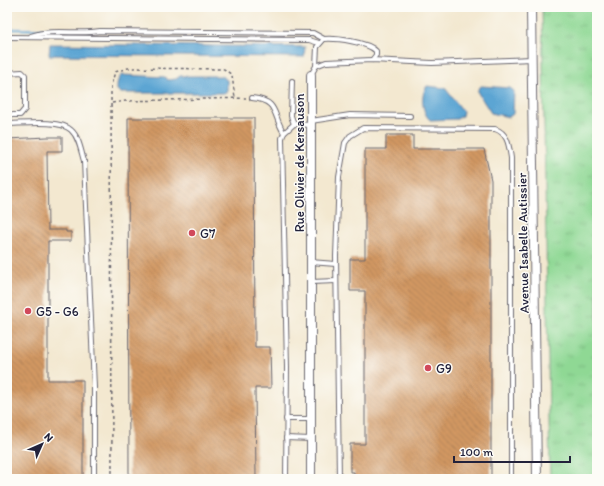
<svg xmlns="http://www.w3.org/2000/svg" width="604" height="486" viewBox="0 0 604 486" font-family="Itim,sans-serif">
<defs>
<pattern id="grass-tufts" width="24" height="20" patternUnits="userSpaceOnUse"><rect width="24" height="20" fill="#8fd894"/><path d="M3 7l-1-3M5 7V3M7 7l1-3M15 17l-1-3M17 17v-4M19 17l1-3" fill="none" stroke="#7bb980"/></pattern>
<pattern id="building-back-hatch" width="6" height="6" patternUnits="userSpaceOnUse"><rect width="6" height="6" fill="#d19762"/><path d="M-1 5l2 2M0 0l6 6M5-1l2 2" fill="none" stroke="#a97b52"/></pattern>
</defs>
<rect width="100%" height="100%" fill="#fdfcf7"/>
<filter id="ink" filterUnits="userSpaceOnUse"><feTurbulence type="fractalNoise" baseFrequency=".025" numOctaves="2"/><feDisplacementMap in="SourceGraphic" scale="8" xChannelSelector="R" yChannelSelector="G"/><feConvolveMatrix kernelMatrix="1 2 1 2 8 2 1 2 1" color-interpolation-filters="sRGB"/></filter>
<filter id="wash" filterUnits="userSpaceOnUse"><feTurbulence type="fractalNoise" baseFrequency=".012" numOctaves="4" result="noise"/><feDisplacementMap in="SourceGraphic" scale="16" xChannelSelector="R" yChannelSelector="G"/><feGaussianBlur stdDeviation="0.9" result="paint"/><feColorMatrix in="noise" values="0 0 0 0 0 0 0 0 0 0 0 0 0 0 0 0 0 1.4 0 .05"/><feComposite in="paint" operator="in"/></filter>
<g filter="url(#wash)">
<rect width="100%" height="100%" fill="#f3e8d0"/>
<polygon fill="url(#grass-tufts)" stroke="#587d68" points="542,7 597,7 597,479 550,479"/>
<g fill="#5ca5d3" stroke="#3f6487">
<polygon points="50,44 305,47 304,57 49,55"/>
<path d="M122,75l43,2 3,3 8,-1 4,-3h41l6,4v10l-2,3h-104l-4,-3c0,-6 0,-11 5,-15z"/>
<path d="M427,86l18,2 18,23 -1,5 -5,3 -27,1c-8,-7 -10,-25 -3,-34z"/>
<polygon points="481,86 510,88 514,91 513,114 509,117 491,113 478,93 478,89"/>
</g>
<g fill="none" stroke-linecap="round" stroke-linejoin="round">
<polyline stroke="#5ca5d3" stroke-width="2.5" points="7,29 89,30"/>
</g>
<g id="blocks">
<g fill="url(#building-back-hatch)">
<polygon points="128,118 254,118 255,347 270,347 271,388 255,388 256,479 129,479"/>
<polygon points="386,135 413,135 413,149 484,149 491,180 491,479 354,479 354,472 350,472 350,444 365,444 365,291 350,291 350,259 365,259 365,149 386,149"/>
<polygon points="47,137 62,137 62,151 47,151 48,230 66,230 66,232 71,232 71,241 48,241 48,380 83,380 83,479 7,479 7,139"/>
</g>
</g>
</g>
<g filter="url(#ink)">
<use href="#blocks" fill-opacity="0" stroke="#6b676f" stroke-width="1"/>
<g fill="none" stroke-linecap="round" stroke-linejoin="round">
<defs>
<g id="service">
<path d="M31,36c22,-8 46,-1 69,-5l213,2 11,6"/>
<polyline points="7,37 309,40 319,43"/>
<path d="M316,66l1,-19 7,-8c12,-1 44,3 52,12v4l-4,5"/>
<polyline points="7,73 22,72 25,75 25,109 20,115 7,115"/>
<polyline points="311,75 316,66 326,62 372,60 432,63 532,59"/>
<polyline points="292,81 291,116 294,124 311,125"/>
<path d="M252,98c27,3 20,16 32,35"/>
<polyline points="311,121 350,115 410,116"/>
<path d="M7,124c14,0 54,-5 64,6 8,7 10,21 13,31l10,226v92"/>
<polyline points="310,262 336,264"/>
<polyline points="311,282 336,281"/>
<polyline points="286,419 311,419"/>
<polyline points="286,438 311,439"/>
<polyline points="286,479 287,367 282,138 284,133 294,124"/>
<path d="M339,479l-3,-223 3,-79 6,-34 5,-7 13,-8 132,1c13,4 14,17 16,29v321"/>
</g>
<g id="minor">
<polyline points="531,7 537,479"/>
<polyline points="311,479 311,75"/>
</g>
</defs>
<use href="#service" stroke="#6b676f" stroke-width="6"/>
<use href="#minor" stroke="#6b676f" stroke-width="10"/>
<g stroke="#6b676f" stroke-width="1.5" stroke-dasharray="3 3" stroke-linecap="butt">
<polyline points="112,103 126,101 246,98"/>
<polyline points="112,479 111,85 115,72 128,68 224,69 232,75 235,98"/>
</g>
<use href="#service" stroke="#fff" stroke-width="4"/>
<use href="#minor" stroke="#fff" stroke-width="8"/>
</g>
</g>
<g fill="#d1495b" stroke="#fdfcf7" stroke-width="1.5">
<circle cx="192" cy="233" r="4"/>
<circle cx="28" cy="311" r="4"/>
<circle cx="428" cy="368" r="4"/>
</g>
<g text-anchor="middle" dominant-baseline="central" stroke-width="3" stroke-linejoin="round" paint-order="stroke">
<g font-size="13" fill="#22223b" stroke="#fdfcf7">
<text transform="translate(299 163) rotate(-90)">Rue Olivier de Kersauson</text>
<text transform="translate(523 243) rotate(-91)">Avenue Isabelle Autissier</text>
</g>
<g font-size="13" fill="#22223b" stroke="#fdfcf7" text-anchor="start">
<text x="200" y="233">G7</text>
<text x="36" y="311">G5 - G6</text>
<text x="436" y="368">G9</text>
</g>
</g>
<rect width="604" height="486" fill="none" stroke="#fdfcf7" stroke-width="24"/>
<g transform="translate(42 444) rotate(45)" stroke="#fdfcf7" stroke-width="3" paint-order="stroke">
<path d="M0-3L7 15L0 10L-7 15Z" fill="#22223b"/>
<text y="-6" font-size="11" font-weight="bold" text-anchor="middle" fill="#22223b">N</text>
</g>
<path d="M454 456v6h116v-6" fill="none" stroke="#22223b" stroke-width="2"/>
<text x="460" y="456" font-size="12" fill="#22223b" stroke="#fdfcf7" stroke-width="3" paint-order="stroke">100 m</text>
</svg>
